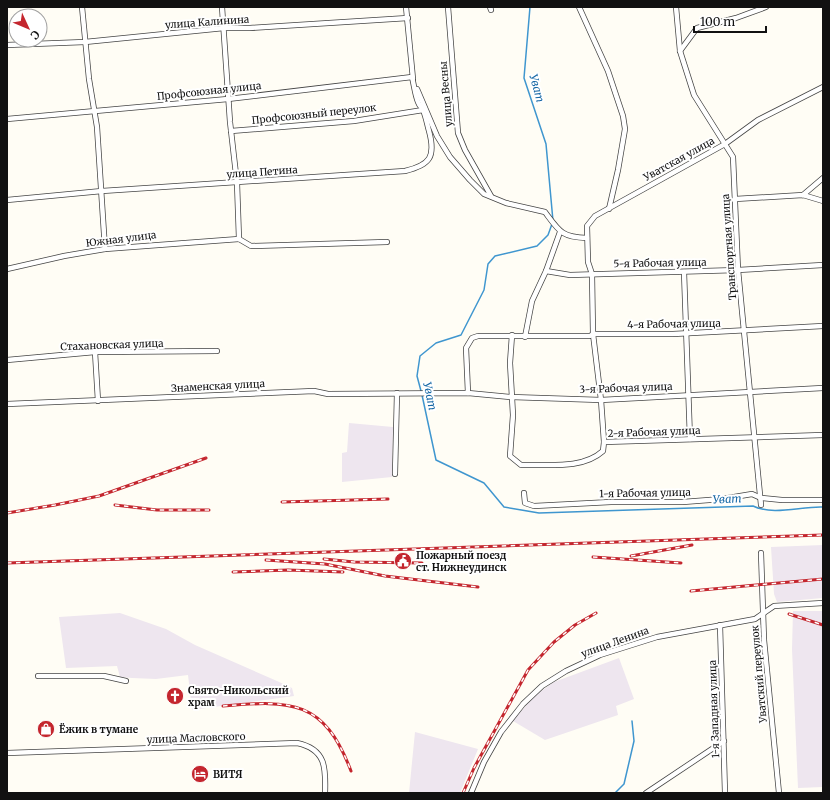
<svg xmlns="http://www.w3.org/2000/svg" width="830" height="800" viewBox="0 0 830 800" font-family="Merriweather,serif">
<rect width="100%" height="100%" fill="#fffdf5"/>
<g fill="#eee6ef">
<polygon points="349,423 393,427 392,477 342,482 342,453 347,452"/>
<polygon points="823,545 823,598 777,602 774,594 771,547"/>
<polygon points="793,611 823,611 823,787 798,788 792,649"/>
<polygon points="120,613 166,629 195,645 277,681 292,688 294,696 192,710 188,675 156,679 132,678 120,677 117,666 66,668 59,617"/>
<polygon points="619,658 634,699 616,706 618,715 545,740 513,721 534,696 554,682"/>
<polygon points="415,732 478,749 460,793 409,793"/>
</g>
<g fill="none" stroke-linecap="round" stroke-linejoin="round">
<g stroke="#3f96cf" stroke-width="1.5">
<polyline points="530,7 524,78 546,144 553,221"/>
<polyline points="421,391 417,376 420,356 436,343 461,335 484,290 488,264 495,256 537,246 548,235 552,224"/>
<path d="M422,395l14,65 48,23 20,24 35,6 214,-7c21,10 48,0 70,1"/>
<polyline points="615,793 624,784 634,741 632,721"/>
</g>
<defs>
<g id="street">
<polyline points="82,7 89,79 97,127 105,249"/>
<polyline points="222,7 230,122 237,183 239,239"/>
<polyline points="406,7 413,79"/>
<polyline points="448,7 458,133 465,150 491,196"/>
<polyline points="490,7 491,10"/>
<polyline points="579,7 608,71 623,116 625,129 618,170 609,209"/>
<polyline points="676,7 680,51 694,95 733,157 738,270 761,505"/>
<polyline points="7,45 85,42 224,28 250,28 408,18"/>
<polyline points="680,51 697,28 736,18 766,7"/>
<path d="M417,89l20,47 13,21 20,23 14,14 22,9 39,9c14,19 16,25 42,26"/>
<polyline points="7,119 228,99 412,77"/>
<polyline points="231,131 354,121 423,110"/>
<polyline points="803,195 823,178"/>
<polyline points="735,199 803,195 823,201"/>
<path d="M7,200l95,-9 303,-20c25,-6 31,-14 24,-40 -2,-7 -3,-14 -6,-21 -2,-3 -4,-5 -5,-8 -3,-7 -4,-17 -6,-25"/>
<polyline points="239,239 251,246 387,242"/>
<polyline points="7,269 64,256 105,249 239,239"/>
<polyline points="546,271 570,275 738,270 823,265"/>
<polyline points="684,272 690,439"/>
<path d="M512,335l-2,28 3,52 -3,41 11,9c26,-1 61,5 82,-14l1,-9 219,-7"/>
<polyline points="525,337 532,301 546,271 560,232"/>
<polyline points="95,352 98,401"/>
<polyline points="7,360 95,352 217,351"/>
<polyline points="468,393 466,348 472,338 478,336 590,336 593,334 673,334 823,326"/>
<polyline points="7,404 314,391 328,394 468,393 511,397 601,400 823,388"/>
<polyline points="604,442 601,400 593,334 592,274 588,262 587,226 595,216 725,144 758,120 823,87"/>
<polyline points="395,474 397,393"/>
<polyline points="524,493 525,503 534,506 611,502 683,502 722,499 752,494 761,498 782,500 823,500"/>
<polyline points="761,553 764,640 779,793"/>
<polyline points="720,625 725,793"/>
<polyline points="38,676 104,676 126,681"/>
<path d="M7,753l290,-10c29,6 29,25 28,50"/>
<polyline points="471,793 484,762 501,732 523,704 542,686 566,671 600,655 657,637 755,619 774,606 823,603"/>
<polyline points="646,793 724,741"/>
</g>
</defs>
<use href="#street" stroke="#444" stroke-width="6"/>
<use href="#street" stroke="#fff" stroke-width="4.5"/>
<defs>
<g id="rail">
<polyline points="282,502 388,499"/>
<polyline points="115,505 157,510 209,510"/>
<polyline points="7,513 55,505 99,496 206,458"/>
<polyline points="631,556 692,545"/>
<polyline points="593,557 681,563"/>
<polyline points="324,559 354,562 422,563"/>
<polyline points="266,560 325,564 385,576 478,587"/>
<polyline points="7,563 823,535"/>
<polyline points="233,572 288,570 343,572"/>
<polyline points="691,591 823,579"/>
<polyline points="789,614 823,625"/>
<path d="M223,706c69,-6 101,-6 128,65"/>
<polyline points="463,793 474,768 528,670 554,642 575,625 596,613"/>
</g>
</defs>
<use href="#rail" stroke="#c4262e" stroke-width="3"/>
<use href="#rail" stroke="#fff" stroke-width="1.5" stroke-dasharray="4.5" stroke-linecap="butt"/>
</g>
<defs>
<symbol id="civic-disc" viewBox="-11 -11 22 22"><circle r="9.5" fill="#c4262e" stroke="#fff"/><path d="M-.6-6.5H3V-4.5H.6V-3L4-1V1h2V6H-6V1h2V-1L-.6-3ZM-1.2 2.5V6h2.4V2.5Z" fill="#fff"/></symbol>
<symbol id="church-disc" viewBox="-11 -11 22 22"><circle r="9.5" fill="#c4262e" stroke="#fff"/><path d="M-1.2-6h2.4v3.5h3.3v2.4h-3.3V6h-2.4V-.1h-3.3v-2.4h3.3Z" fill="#fff"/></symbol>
<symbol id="shop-disc" viewBox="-11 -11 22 22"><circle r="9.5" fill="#c4262e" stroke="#fff"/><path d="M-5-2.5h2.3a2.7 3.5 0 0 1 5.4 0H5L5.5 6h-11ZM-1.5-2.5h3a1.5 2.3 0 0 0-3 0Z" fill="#fff"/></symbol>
<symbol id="hotel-disc" viewBox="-11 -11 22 22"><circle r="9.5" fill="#c4262e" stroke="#fff"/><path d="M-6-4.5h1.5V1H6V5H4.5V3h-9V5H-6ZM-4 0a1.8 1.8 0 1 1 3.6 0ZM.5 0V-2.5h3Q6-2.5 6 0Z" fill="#fff"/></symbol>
</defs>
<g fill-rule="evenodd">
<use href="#civic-disc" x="393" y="551" width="20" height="20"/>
<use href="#church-disc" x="165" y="686" width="20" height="20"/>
<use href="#shop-disc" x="36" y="719" width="20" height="20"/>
<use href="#hotel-disc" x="190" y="764" width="20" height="20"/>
</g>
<g text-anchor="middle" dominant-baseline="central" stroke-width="4" stroke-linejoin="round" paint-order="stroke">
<g font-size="10" fill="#111" stroke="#fff">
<text transform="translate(207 22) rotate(-4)">улица Калинина</text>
<text transform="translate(209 91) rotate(-6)">Профсоюзная улица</text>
<text transform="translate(446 94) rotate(-95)">улица Весны</text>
<text transform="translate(314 114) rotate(-6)">Профсоюзный переулок</text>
<text transform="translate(679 159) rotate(-29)">Уватская улица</text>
<text transform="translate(262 172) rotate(-4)">улица Петина</text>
<text transform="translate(121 239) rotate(-7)">Южная улица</text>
<text transform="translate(729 247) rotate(-94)">Транспортная улица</text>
<text transform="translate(660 263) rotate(-1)">5-я Рабочая улица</text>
<text transform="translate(674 324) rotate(-1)">4-я Рабочая улица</text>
<text transform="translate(112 345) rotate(-2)">Стахановская улица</text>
<text transform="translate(218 386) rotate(-3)">Знаменская улица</text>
<text transform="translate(626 388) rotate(-2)">3-я Рабочая улица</text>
<text transform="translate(654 432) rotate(-2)">2-я Рабочая улица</text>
<text transform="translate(645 493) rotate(-1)">1-я Рабочая улица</text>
<text transform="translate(615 642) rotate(-20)">улица Ленина</text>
<text transform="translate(759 674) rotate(-95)">Уватский переулок</text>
<text transform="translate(714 709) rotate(-92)">1-я Западная улица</text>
<text transform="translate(196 738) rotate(-2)">улица Масловского</text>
</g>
<g font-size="10" font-weight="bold" fill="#111" stroke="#fff" text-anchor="start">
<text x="416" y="555">Пожарный поезд<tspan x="416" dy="12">ст. Нижнеудинск</tspan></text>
<text x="188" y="690">Свято-Никольский<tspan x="188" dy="12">храм</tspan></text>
<text x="59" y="729">Ёжик в тумане</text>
<text x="213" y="774">ВИТЯ</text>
</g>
<g font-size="11" font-style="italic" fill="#1768a6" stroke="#fff">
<text transform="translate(537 88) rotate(75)">Уват</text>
<text transform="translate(430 396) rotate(78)">Уват</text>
<text transform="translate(727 499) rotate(-2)">Уват</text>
</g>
</g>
<rect width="830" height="800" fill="none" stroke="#111111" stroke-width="16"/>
<g transform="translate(28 28) rotate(134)"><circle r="19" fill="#ffffff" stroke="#a0a0a0"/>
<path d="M0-3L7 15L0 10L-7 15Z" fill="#c4262e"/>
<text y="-6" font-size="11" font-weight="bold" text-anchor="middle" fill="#111111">С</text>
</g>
<path d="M694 26v6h72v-6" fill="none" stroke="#111111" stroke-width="2"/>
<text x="700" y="26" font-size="12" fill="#111111" stroke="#ffffff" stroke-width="3" paint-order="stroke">100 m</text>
</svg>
